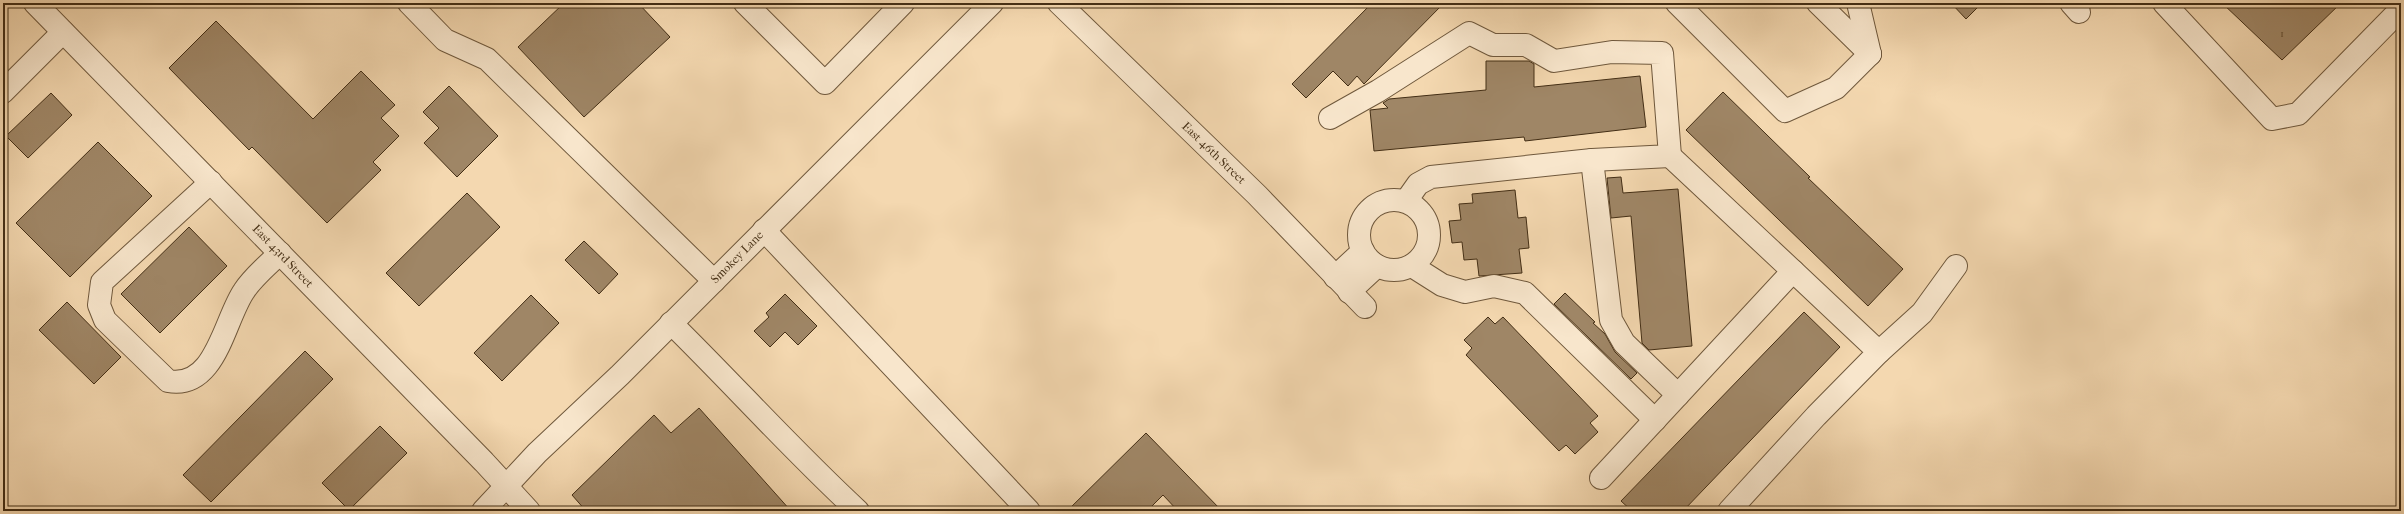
<svg xmlns="http://www.w3.org/2000/svg" width="2404" height="514" viewBox="0 0 2404 514" font-family="'IM FELL French Canon',serif">
<rect width="100%" height="100%" fill="#f4d8b0"/>
<filter id="stains"><feTurbulence type="fractalNoise" baseFrequency=".005" numOctaves="4"/><feColorMatrix values="0 0 0 0 .2 0 0 0 0 .09 0 0 0 0 .02 0 0 0 .5 -.17"/></filter>
<radialGradient id="worn" r=".72"><stop offset=".6" stop-color="#630" stop-opacity="0"/><stop offset="1" stop-color="#630" stop-opacity=".3"/></radialGradient>
<g fill="#9f8666" stroke="#432e15">
<polygon points="564,3 638,3 670,37 584,117 518,47"/>
<polygon points="1372,3 1444,3 1364,84 1357,76 1348,86 1333,71 1306,98 1292,84"/>
<polygon points="1951,3 1982,3 1966,19"/>
<polygon points="2222,3 2341,3 2282,60"/>
<polygon points="216,21 313,119 361,71 395,105 381,118 399,136 373,162 381,170 327,223 252,147 249,150 169,68"/>
<polygon points="1486,61 1529,61 1534,64 1534,87 1640,76 1646,127 1525,141 1524,137 1374,151 1370,110 1388,108 1383,103 1389,99 1486,90"/>
<polygon points="449,86 498,136 457,177 424,143 439,128 423,112"/>
<polygon points="1723,92 1810,177 1808,178 1903,269 1868,306 1686,130"/>
<polygon points="51,93 72,115 28,158 6,136"/>
<polygon points="98,142 152,196 70,277 16,223"/>
<polygon points="1621,177 1623,193 1678,189 1692,346 1649,350 1642,343 1631,216 1611,218 1607,178"/>
<polygon points="1515,190 1518,218 1526,217 1529,248 1519,249 1522,273 1479,276 1477,259 1464,260 1462,242 1452,243 1449,221 1461,220 1459,204 1473,203 1472,194"/>
<polygon points="467,193 500,227 419,306 386,273"/>
<polygon points="189,227 227,266 160,333 121,294"/>
<polygon points="584,241 618,274 599,294 565,260"/>
<polygon points="1565,293 1595,322 1593,323 1605,334 1615,352 1637,373 1631,379 1554,304"/>
<polygon points="785,294 817,326 798,345 785,332 770,347 754,331 769,317 766,313"/>
<polygon points="531,295 559,323 502,381 474,353"/>
<polygon points="67,302 121,357 94,384 39,330"/>
<polygon points="1804,312 1840,347 1683,511 1632,511 1621,501"/>
<polygon points="1488,317 1495,324 1503,317 1598,416 1590,423 1598,432 1575,454 1566,445 1559,451 1466,355 1472,348 1464,340"/>
<polygon points="305,351 333,379 211,502 183,475"/>
<polygon points="699,408 791,511 586,511 572,495 654,415 671,433"/>
<polygon points="380,426 407,453 349,510 322,483"/>
<polygon points="1146,433 1222,511 1178,511 1163,495 1147,511 1067,511"/>
</g>
<g fill="none" stroke-linecap="round" stroke-linejoin="round">
<defs>
<g id="minor">
<polyline points="35,3 484,462 529,511"/>
<polyline points="409,3 445,40 487,59 714,281"/>
<polyline points="745,3 825,83 903,3"/>
<polyline points="1059,3 1257,195 1365,307"/>
<polyline points="1677,3 1785,111 1836,88 1870,54"/>
<polyline points="1818,3 1870,54"/>
<polyline points="1858,3 1870,54"/>
<polyline points="2071,3 2079,12"/>
<polyline points="2164,3 2272,119 2298,114 2401,9"/>
<polyline points="3,92 63,32"/>
<polyline points="1330,118 1378,91 1469,33 1493,45 1526,45 1554,61 1612,52 1662,53 1670,156 1592,160 1431,177 1418,184 1406,201"/>
<polyline points="1592,160 1611,320 1624,343 1678,395"/>
<path d="M211,182l-109,100 -3,23 6,15 63,61c48,9 56,-61 76,-90 9,-14 24,-26 36,-38"/>
<circle cx="1394" cy="235" r="35"/>
<polyline points="764,230 1029,511"/>
<polyline points="1412,266 1442,285 1465,292 1494,286 1525,293 1655,420"/>
<polyline points="1335,277 1363,251"/>
<polyline points="1349,292 1377,266"/>
<path d="M671,323c63,62 122,128 187,188"/>
<polyline points="1879,352 1922,313 1956,266"/>
<polyline points="1601,478 1793,271 1670,156"/>
<polyline points="483,511 537,453 620,375 992,3"/>
<polyline points="1729,511 1816,416 1879,352 1793,271"/>
</g>
</defs>
<use href="#minor" stroke="#6f583c" stroke-width="24"/>
<use href="#minor" stroke="#f8e6cc" stroke-width="22"/>
</g>
<g text-anchor="middle" dominant-baseline="central" stroke-width="4" stroke-linejoin="round" paint-order="stroke">
<g font-size="10" fill="#5a4429">
<text x="2282" y="34">1</text>
</g>
<g font-size="12" fill="#432e15" stroke="#f8e6cc">
<text transform="translate(1214 153) rotate(44)">East 46th Street</text>
<text transform="translate(283 256) rotate(46)">East 43rd Street</text>
<text transform="translate(737 257) rotate(-45)">Smokey Lane</text>
</g>
</g>
<rect width="2404" height="514" fill="none" stroke="#f4d8b0" stroke-width="16"/>
<rect x="4" y="4" width="2396" height="506" fill="none" stroke="#432e15" stroke-width="2"/>
<rect x="8" y="8" width="2388" height="498" fill="none" stroke="#432e15"/>
<rect width="100%" height="100%" filter="url(#stains)"/>
<rect width="100%" height="100%" fill="url(#worn)"/>
</svg>
